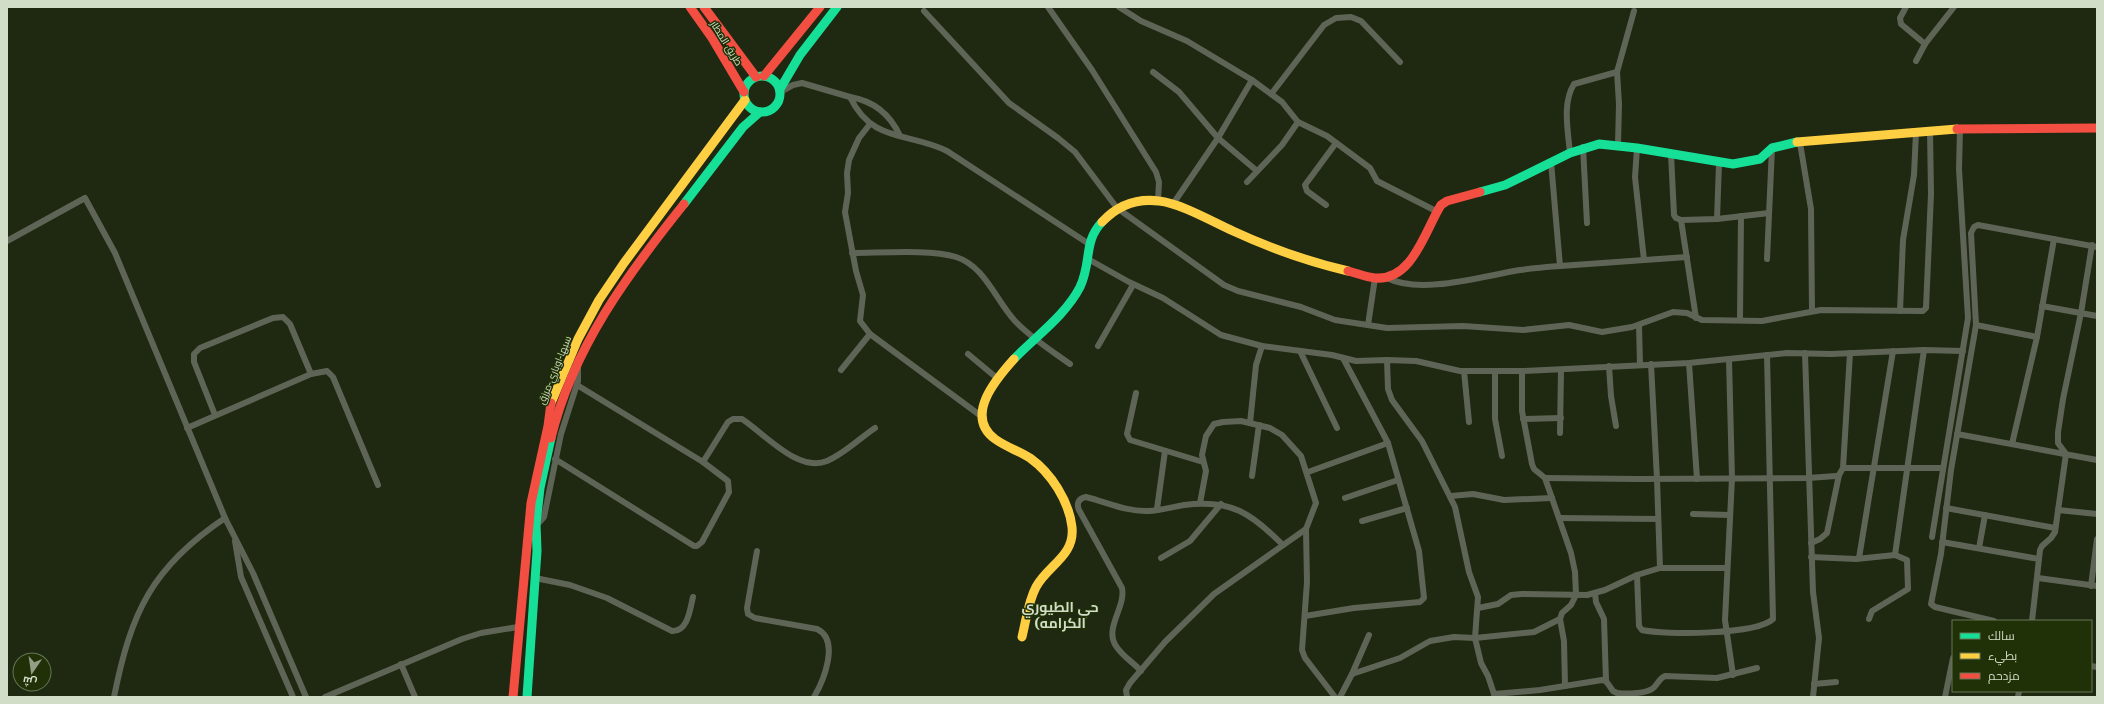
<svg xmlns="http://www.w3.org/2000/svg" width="2104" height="704" viewBox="0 0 2104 704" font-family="'Noto Serif',Cairo,serif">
<rect width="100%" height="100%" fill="#1f2811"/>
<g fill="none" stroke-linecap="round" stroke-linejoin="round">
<g stroke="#5e6556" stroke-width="6">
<polyline points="1048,7 1092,70 1156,172 1159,182 1158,200"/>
<polyline points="1119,7 1141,21 1187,41 1252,80 1282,102 1298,122 1327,136 1370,168 1377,181 1436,211"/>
<polyline points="1906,7 1900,18 1901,24 1925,44"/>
<polyline points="924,11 1009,103 1058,138 1075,152 1117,208 1224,285 1238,291 1301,307 1335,320 1387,328 1463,326 1523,330 1569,325 1602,332 1632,327 1673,312 1687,313 1702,320 1762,321 1821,310 1923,311 1926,308 1931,194 1930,130"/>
<polyline points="1916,61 1925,44 1954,7"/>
<polyline points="1153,72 1179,92 1218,138 1257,171"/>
<polyline points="1617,72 1619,104 1618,145"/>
<path d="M780,92l13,-7 9,-2 48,14c22,46 58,35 97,54l142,93"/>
<polyline points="1272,93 1324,25 1336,18 1351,17 1361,21 1400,62"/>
<path d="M850,97c24,4 40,17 50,39"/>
<polyline points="870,124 859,138 849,160 847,173 848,193 845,212 856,271 863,295 860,321 870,334 981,416"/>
<polyline points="1800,143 1811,209 1812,311"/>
<polyline points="1583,147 1587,223"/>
<polyline points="1637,148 1635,177 1644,260"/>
<path d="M1570,153c-2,-22 -8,-50 4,-69l43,-12 17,-61"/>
<polyline points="1671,154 1674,215 1676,218 1681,220"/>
<polyline points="1551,162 1560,266 1687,257"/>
<polyline points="1247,182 1282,145 1298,122"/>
<polyline points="1173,204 1218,138 1252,80"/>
<polyline points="1326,205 1307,191 1305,185 1336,143"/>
<polyline points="1717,219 1769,213"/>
<polyline points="7,241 85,198 115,253 225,518 253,573 306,697"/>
<path d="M852,253c28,0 79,-4 104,4 29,9 40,44 59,64 16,17 37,30 55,43"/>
<polyline points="1088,259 1129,282 1163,298 1221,335 1262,346 1332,355 1356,361 1387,360 1416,361 1460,371 1522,371 1689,363 1787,353 1831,354 1924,350 1963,351"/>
<polyline points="1767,259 1772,148"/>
<path d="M1387,278c34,17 96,-2 133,-8 13,-2 26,-3 40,-4"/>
<polyline points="2042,306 2097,316"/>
<polyline points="1900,311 1903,240 1914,175 1916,132"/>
<polyline points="1696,318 1681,220 1717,219 1719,163"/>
<polyline points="1740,319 1741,216"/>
<polyline points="1368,325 1375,278"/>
<polyline points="1639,325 1640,365"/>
<polyline points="1976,325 2037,337"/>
<polyline points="1098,346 1133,285"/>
<polyline points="1300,351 1337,428"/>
<polyline points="1805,353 1813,592 1819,638 1813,697"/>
<polyline points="968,354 998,379"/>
<polyline points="1387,360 1388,389 1392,400 1422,441 1455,507 1469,572 1478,597 1475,638 1481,663 1488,676 1495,697"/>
<polyline points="1729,360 1732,478 1725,620 1733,675"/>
<polyline points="1689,363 1697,479"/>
<polyline points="1651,364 1657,479 1660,568"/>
<polyline points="1609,366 1611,396 1616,426"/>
<polyline points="841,370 870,334"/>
<polyline points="1464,371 1469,422"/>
<polyline points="1495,371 1495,419 1502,456"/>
<polyline points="1522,371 1522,411 1532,464 1534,469 1545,478 1571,553 1575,572 1576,595 1571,605 1562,613 1560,619 1564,641 1565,686"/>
<polyline points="1136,393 1127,434 1130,440 1203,462"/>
<polyline points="215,415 194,362 194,354 200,348 273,318 283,317 290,324 311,374"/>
<polyline points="1523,419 1561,418"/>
<polyline points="1250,423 1256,365 1262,346"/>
<polyline points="187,428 311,374 327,371 333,377 378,485"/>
<polyline points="1560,433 1561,370"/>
<polyline points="1957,434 2097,460"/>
<polyline points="2012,444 2037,337 2054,239"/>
<polyline points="555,459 694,546 697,546 702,542 729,492 728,481 703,462 577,385"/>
<path d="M703,462l25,-40 5,-3h9c23,15 56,54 85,42 17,-7 33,-23 48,-33"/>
<polyline points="1843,468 1850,353"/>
<polyline points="1308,472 1388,443"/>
<polyline points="1252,476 1259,425"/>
<polyline points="1545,478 1638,479 1808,478 1836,476 1839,475 1843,468 1942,468"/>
<polyline points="1451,496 1473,494 1504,500 1552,498"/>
<polyline points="1345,498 1398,480"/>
<polyline points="1200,503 1206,471 1202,455 1206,436 1214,424 1223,422 1241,421 1270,428 1282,435 1301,456 1316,503 1306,529 1307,582 1302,650 1305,658 1335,697"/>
<polyline points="1946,508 2055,528"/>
<polyline points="1157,509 1165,451"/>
<polyline points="2058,510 2097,514"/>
<polyline points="1693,514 1730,515"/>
<polyline points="1559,518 1658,519"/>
<polyline points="1362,521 1407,508"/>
<polyline points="536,526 544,517 561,434 578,381 578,364"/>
<polyline points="1932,537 1968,318 1959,169 1960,129"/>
<polyline points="235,541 241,577 293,697"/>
<polyline points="1942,542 2039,559"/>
<polyline points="1811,543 1820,539 1827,533 1839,475"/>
<polyline points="1979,548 1985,515"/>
<path d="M757,551l-10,57 1,6 7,4 62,11c23,11 7,51 -3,68"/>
<polyline points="1895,555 1924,350"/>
<polyline points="1811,557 1856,559 1895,555 1907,560 1908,589 1872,611 1869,619"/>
<polyline points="1161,558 1190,541 1221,504"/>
<polyline points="1859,558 1893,351"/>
<path d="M1637,575l2,51 3,4c23,5 114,5 131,-11l-6,-264"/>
<path d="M535,578l35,7 37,13 65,33c16,1 18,-22 21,-34"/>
<polyline points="2038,578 2097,586"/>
<polyline points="2091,586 2097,539"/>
<polyline points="1595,593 1596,602 1604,619 1606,681"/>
<polyline points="1478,608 1498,604 1511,595 1522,594 1587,595 1605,590 1637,575 1660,568 1727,568"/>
<polyline points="1305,616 1354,608 1420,602 1424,598 1419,551 1388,443 1343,358"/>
<polyline points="1994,621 1935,607 1931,604 1941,554 1951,470 1976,325 1971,233 1974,227 1978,225 2097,247"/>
<polyline points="2032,621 2040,550 2042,546 2051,538 2055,532 2066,454 2058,443 2058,432 2063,399 2081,313 2092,245"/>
<polyline points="401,664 415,697"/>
<polyline points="2091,666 2097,667"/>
<path d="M1141,671c-8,-9 -19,-15 -25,-25 -12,-18 10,-39 6,-58l-43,-78c-3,-7 0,-12 7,-13 20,5 41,15 62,14 12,0 24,-4 36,-6 47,-6 67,8 99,40"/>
<polyline points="1352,674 1400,658 1430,641 1454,637 1475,638 1534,632 1560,619"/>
<polyline points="1814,684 1836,682"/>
<path d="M1494,694l46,-4 62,-10 4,1 7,10 4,2c9,1 27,1 35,-4 6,-4 6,-10 13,-13l52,2 40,-10"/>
<path d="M114,697c17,-85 38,-130 111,-179"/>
<polyline points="325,697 462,639 481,633 518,627"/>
<polyline points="1127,697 1126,690 1130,683 1165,642 1214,594 1306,529"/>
<polyline points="1340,697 1352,674 1369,635"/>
<polyline points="1945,697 1953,658"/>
<polyline points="2018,697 2019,691"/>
</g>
<g stroke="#16e098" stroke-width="9">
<circle cx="762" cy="94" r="18"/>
<polyline points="780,89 800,55 837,7"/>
<polyline points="1480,192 1505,185 1570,153 1599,144 1637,148 1733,164 1760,159 1772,148 1797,142"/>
<polyline points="684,204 743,127 760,112"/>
<path d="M1014,359c22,-23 51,-43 66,-72 12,-25 3,-45 22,-65"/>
<polyline points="527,697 537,551 536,524 540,488 551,438"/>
</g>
<g stroke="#ffcf43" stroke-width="9">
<polyline points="1797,142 1957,129"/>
<path d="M1102,222c16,-17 34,-24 57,-21 21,2 54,21 74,30 39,18 72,30 115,40"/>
<path d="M1014,359c-18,20 -50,57 -19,80 11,8 24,12 35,19 21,15 39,43 42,69 3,29 -24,38 -36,60 -8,15 -10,34 -14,50"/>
<polyline points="551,403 578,339 599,300 624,263 745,100"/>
</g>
<g stroke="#f24e42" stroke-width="9">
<polyline points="690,7 712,38 744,92"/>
<polyline points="704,7 756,77"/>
<polyline points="764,76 820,7"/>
<polyline points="1957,129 2097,128"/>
<path d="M1348,271c8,2 18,6 27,7 38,3 50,-48 66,-73l6,-4 33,-9"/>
<path d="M551,438c22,-90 76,-163 133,-234"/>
<polyline points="513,697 531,503 548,426 551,403"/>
</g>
</g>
<g text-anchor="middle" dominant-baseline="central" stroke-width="3" stroke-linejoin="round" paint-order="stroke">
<g font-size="10" fill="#d1ddc6" stroke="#203108">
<text transform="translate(727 43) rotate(58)">طريق المطار</text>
<text transform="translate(554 370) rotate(-68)">سبها-اوباري-مرزق</text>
</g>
<g font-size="14" font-weight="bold" fill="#d1ddc6" stroke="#203108">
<text x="1060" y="606">حي الطيوري<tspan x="1060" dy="16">(الكرامه</tspan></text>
</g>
</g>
<rect width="2104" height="704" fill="none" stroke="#d1ddc6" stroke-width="16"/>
<rect x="1952" y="620" width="140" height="72" fill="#203108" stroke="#677654"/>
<rect x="1960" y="633" width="20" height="6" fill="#16e098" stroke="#677654"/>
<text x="1988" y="640" font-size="12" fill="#d1ddc6">سالك</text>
<rect x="1960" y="653" width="20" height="6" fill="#ffcf43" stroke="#677654"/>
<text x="1988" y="660" font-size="12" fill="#d1ddc6">بطيء</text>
<rect x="1960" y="673" width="20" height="6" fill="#f24e42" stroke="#677654"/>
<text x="1988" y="680" font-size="12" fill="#d1ddc6">مزدحم</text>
<g transform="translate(32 672) rotate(193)"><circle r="19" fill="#203108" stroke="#677654"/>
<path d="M0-3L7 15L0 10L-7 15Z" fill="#939e87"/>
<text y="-6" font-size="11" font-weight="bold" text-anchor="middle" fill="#d1ddc6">ش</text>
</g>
</svg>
